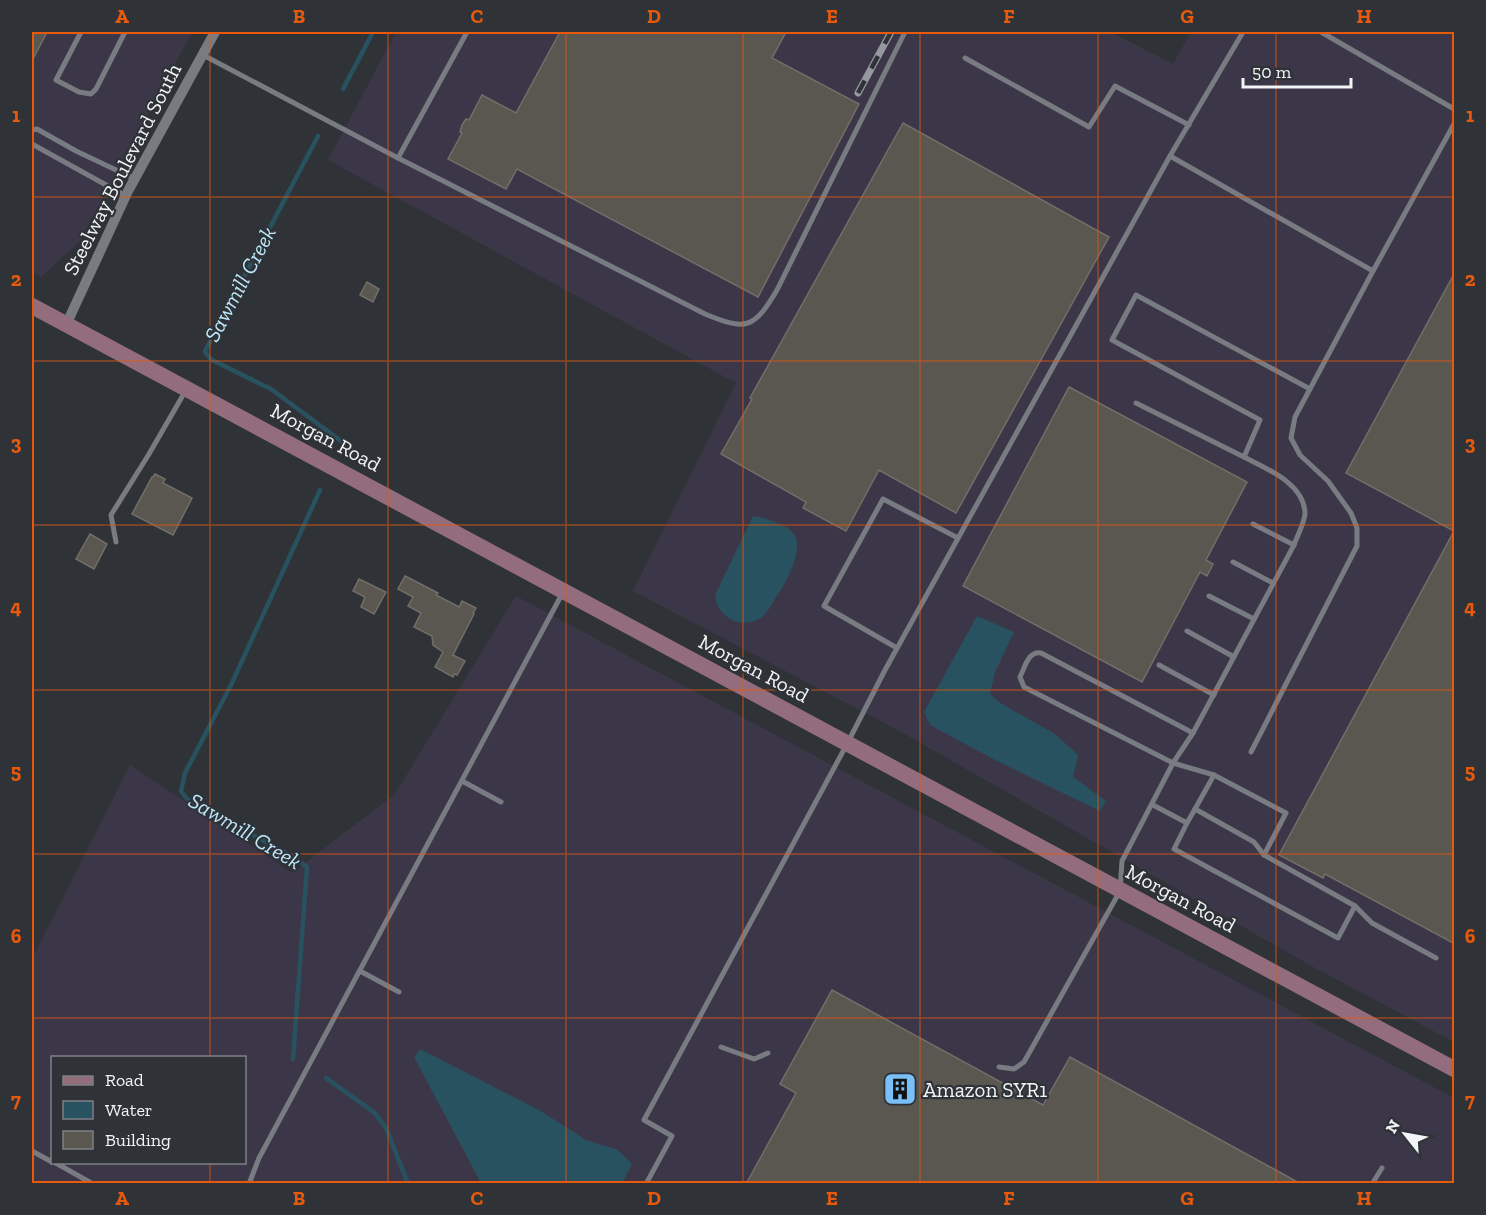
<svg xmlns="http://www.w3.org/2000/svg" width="1486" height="1215" viewBox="0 0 1486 1215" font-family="'Zilla Slab',serif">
<rect width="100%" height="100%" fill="#2f3338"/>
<g fill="#3c3748" fill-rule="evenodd">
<polygon points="32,32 192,32 80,241 41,277 32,271"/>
<polygon points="396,32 1111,32 1173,64 1191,32 1454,32 1454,1042 1315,968 896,729 633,591 736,383 328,160"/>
<path d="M516,596l938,502v85h-1422v-224l98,-194 162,108 103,-79zM52,1058h192v104h-192z"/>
</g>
<g fill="#295261">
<path d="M753,516c8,1 14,3 22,6 6,3 15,6 19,12 10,15 -7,47 -16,60 -5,7 -9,17 -16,23 -19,14 -45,1 -47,-22z"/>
<polygon points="977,616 1014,632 995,672 990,694 1000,703 1055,734 1078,755 1073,777 1106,801 1100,811 995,760 930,725 924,712"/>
<polygon points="420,1049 539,1110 586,1140 618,1150 632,1164 622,1183 481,1183 414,1057"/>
</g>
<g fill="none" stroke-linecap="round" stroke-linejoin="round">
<g stroke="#295261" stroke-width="4.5">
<polyline points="343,89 373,32"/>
<polyline points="318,136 205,351 207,355 212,360 271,389 341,441"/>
<polyline points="293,1059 307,867 295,858 187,799 181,791 185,773 231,685 320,490"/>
<polyline points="326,1078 375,1113 386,1128 408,1184"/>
</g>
</g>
<g fill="#5a5650" stroke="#726e68" stroke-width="1.5">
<polygon points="32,32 47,32 32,61"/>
<polygon points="560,32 786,32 772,58 859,104 758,297 517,169 506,189 448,159 462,133 460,132 462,125 466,119 469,120 482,95 516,113"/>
<polygon points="903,123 1109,237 956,513 879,470 846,531 803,508 806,502 721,454 752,399 750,398"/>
<polygon points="1455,272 1455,944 1325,874 1323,878 1279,855 1454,531 1346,473"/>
<polygon points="367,282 379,289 373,302 360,295"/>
<polygon points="1069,387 1247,482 1206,560 1213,564 1207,576 1200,572 1142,682 963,586"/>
<polygon points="155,474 165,479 163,483 192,498 173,535 132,514 152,477 153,477"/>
<polygon points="90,534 107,544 94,569 76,559"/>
<polygon points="405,576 438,593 436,595 459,607 462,601 476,608 473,613 474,614 453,655 465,661 457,675 454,674 453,677 435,667 443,652 433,645 432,636 414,627 421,613 408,606 413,597 398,589"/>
<polygon points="359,579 386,592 374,614 361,607 365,597 353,591"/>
<polygon points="832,990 1043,1105 1070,1057 1301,1184 746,1184 796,1093 780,1084"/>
</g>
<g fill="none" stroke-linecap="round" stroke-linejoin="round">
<g stroke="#787c82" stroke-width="5">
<polyline points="81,32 56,80 79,92 91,94 96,89 125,32"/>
<polyline points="1321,32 1454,109"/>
<polyline points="203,55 398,158 467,32"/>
<polyline points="965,58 1089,127 1115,86 1189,125"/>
<polyline points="32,130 37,129 76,151 135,179"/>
<polyline points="32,144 126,196"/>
<polyline points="1170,156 1243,32"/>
<path d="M398,158l307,156c41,17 49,15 72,-24l128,-258"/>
<polyline points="1373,271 1454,124"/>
<polyline points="1136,403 1244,457"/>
<polyline points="1253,524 1294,545"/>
<polyline points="116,542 111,515 149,454 186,390"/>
<polyline points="1233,562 1273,583"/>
<polyline points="1209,596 1254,619"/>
<polyline points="1187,631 1234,657"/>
<polyline points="897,648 824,606 883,499 958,538"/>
<polyline points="1159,665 1214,695"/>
<polyline points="462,781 501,802"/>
<path d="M1153,805l34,18 -13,26 164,89 17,-32 -91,-51 22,-42 -72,-38 -41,-12 -149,-76 -4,-10c5,-10 8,-26 21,-24l152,80"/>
<polyline points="1195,809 1214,775"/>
<polyline points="1187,823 1195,809 1254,842 1264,855"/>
<polyline points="1355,906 1372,923 1436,958"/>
<polyline points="360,971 399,992"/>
<polyline points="721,1047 754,1059 768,1053"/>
<path d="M999,1067l15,2 10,-7 96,-171 2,-30 51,-98 20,-30 101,-188c3,-9 11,-23 11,-32 -1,-30 -40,-45 -61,-56l16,-37 -148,-80 24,-45 174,94"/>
<polyline points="32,1151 52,1162"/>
<polyline points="54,1162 93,1184"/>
<polyline points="249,1184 259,1158 562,594"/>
<polyline points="646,1184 672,1136 644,1120 847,744 885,670 1170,156 1373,271 1295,417 1291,438 1300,455 1328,481 1351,513 1357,528 1357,546 1251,752"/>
<polyline points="1372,1184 1382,1168"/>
</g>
<polyline stroke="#787c82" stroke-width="10" points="66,325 128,191 215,32"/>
<polyline stroke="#946d7c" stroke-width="16" points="32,306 1454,1069"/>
<defs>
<polyline id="rail" points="858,93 891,32"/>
</defs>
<use href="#rail" stroke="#95989c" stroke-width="7"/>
<use href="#rail" stroke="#2f3338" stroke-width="4.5" stroke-dasharray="14" stroke-linecap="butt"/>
</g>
<path fill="none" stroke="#e8590c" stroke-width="1.5" stroke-opacity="0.55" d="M210,32v1026M388,32v1152M566,32v1152M743,32v1152M920,32v1152M1098,32v1152M1276,32v1152M32,197h1422M32,361h1422M32,525h1422M32,690h1422M32,854h1422M32,1018h1422M210,1162v22"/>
<defs>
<symbol id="building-square" viewBox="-11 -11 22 22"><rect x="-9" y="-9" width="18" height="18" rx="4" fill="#79bff8" stroke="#2f3338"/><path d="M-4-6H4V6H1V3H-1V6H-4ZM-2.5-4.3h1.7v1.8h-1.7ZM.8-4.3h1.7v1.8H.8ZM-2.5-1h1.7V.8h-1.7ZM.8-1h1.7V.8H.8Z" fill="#111"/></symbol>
</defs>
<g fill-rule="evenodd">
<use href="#building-square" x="881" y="1070" width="38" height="38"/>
</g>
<g text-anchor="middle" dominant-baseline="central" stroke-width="4.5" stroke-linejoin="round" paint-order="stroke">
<g font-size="21" fill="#f2f5f8" stroke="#2f3338">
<text transform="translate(122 169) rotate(-63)">Steelway Boulevard South</text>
<text transform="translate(326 437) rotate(28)">Morgan Road</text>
<text transform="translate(754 668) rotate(28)">Morgan Road</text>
<text transform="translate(1181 898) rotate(28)">Morgan Road</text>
</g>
<g font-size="21" fill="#f2f5f8" stroke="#2f3338" text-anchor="start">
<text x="923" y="1089">Amazon SYR1</text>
</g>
<g font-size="22" font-style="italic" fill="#bfe9fb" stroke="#2f3338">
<text transform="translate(240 284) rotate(-62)">Sawmill Creek</text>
<text transform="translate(245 831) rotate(31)">Sawmill Creek</text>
</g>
</g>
<rect width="1486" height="1215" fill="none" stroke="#2f3338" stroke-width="66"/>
<rect x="51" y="1056" width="195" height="108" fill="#2f3338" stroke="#7d8185" stroke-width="1.5"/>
<rect x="63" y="1076" width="30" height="9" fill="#946d7c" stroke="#7d8185" stroke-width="1.5"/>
<text x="105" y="1086" font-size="18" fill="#f2f5f8">Road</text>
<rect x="63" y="1101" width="30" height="18" fill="#295261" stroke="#7d8185" stroke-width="1.5"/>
<text x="105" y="1116" font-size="18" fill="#f2f5f8">Water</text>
<rect x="63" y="1131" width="30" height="18" fill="#5a5650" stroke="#7d8185" stroke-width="1.5"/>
<text x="105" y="1146" font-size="18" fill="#f2f5f8">Building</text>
<g transform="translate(1405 1134) rotate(301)" stroke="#2f3338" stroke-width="4.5" paint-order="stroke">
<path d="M0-4.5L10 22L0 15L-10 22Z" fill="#f2f5f8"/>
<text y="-9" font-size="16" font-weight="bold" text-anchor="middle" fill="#f2f5f8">N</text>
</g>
<path d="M1243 78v9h108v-9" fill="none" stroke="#f2f5f8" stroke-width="3"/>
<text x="1252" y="78" font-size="18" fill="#f2f5f8" stroke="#2f3338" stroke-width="4.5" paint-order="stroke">50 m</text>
<rect x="33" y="33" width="1420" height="1149" fill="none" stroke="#e8590c" stroke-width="2"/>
<g font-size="20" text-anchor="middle" font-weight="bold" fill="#e8590c">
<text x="122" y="23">A</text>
<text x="299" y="23">B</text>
<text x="477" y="23">C</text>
<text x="654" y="23">D</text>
<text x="832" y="23">E</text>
<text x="1009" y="23">F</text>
<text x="1187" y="23">G</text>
<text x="1364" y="23">H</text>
<text x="16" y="122">1</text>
<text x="1470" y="122">1</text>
<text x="16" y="286">2</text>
<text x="1470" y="286">2</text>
<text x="16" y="450">3</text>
<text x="1470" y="450">3</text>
<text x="16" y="614">4</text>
<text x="1470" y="614">4</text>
<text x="16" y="778">5</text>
<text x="1470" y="778">5</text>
<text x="16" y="943">6</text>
<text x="1470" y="943">6</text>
<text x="16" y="1107">7</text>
<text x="1470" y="1107">7</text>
<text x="122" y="1205">A</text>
<text x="299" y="1205">B</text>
<text x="477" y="1205">C</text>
<text x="654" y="1205">D</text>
<text x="832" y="1205">E</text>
<text x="1009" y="1205">F</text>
<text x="1187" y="1205">G</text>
<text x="1364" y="1205">H</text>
</g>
</svg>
